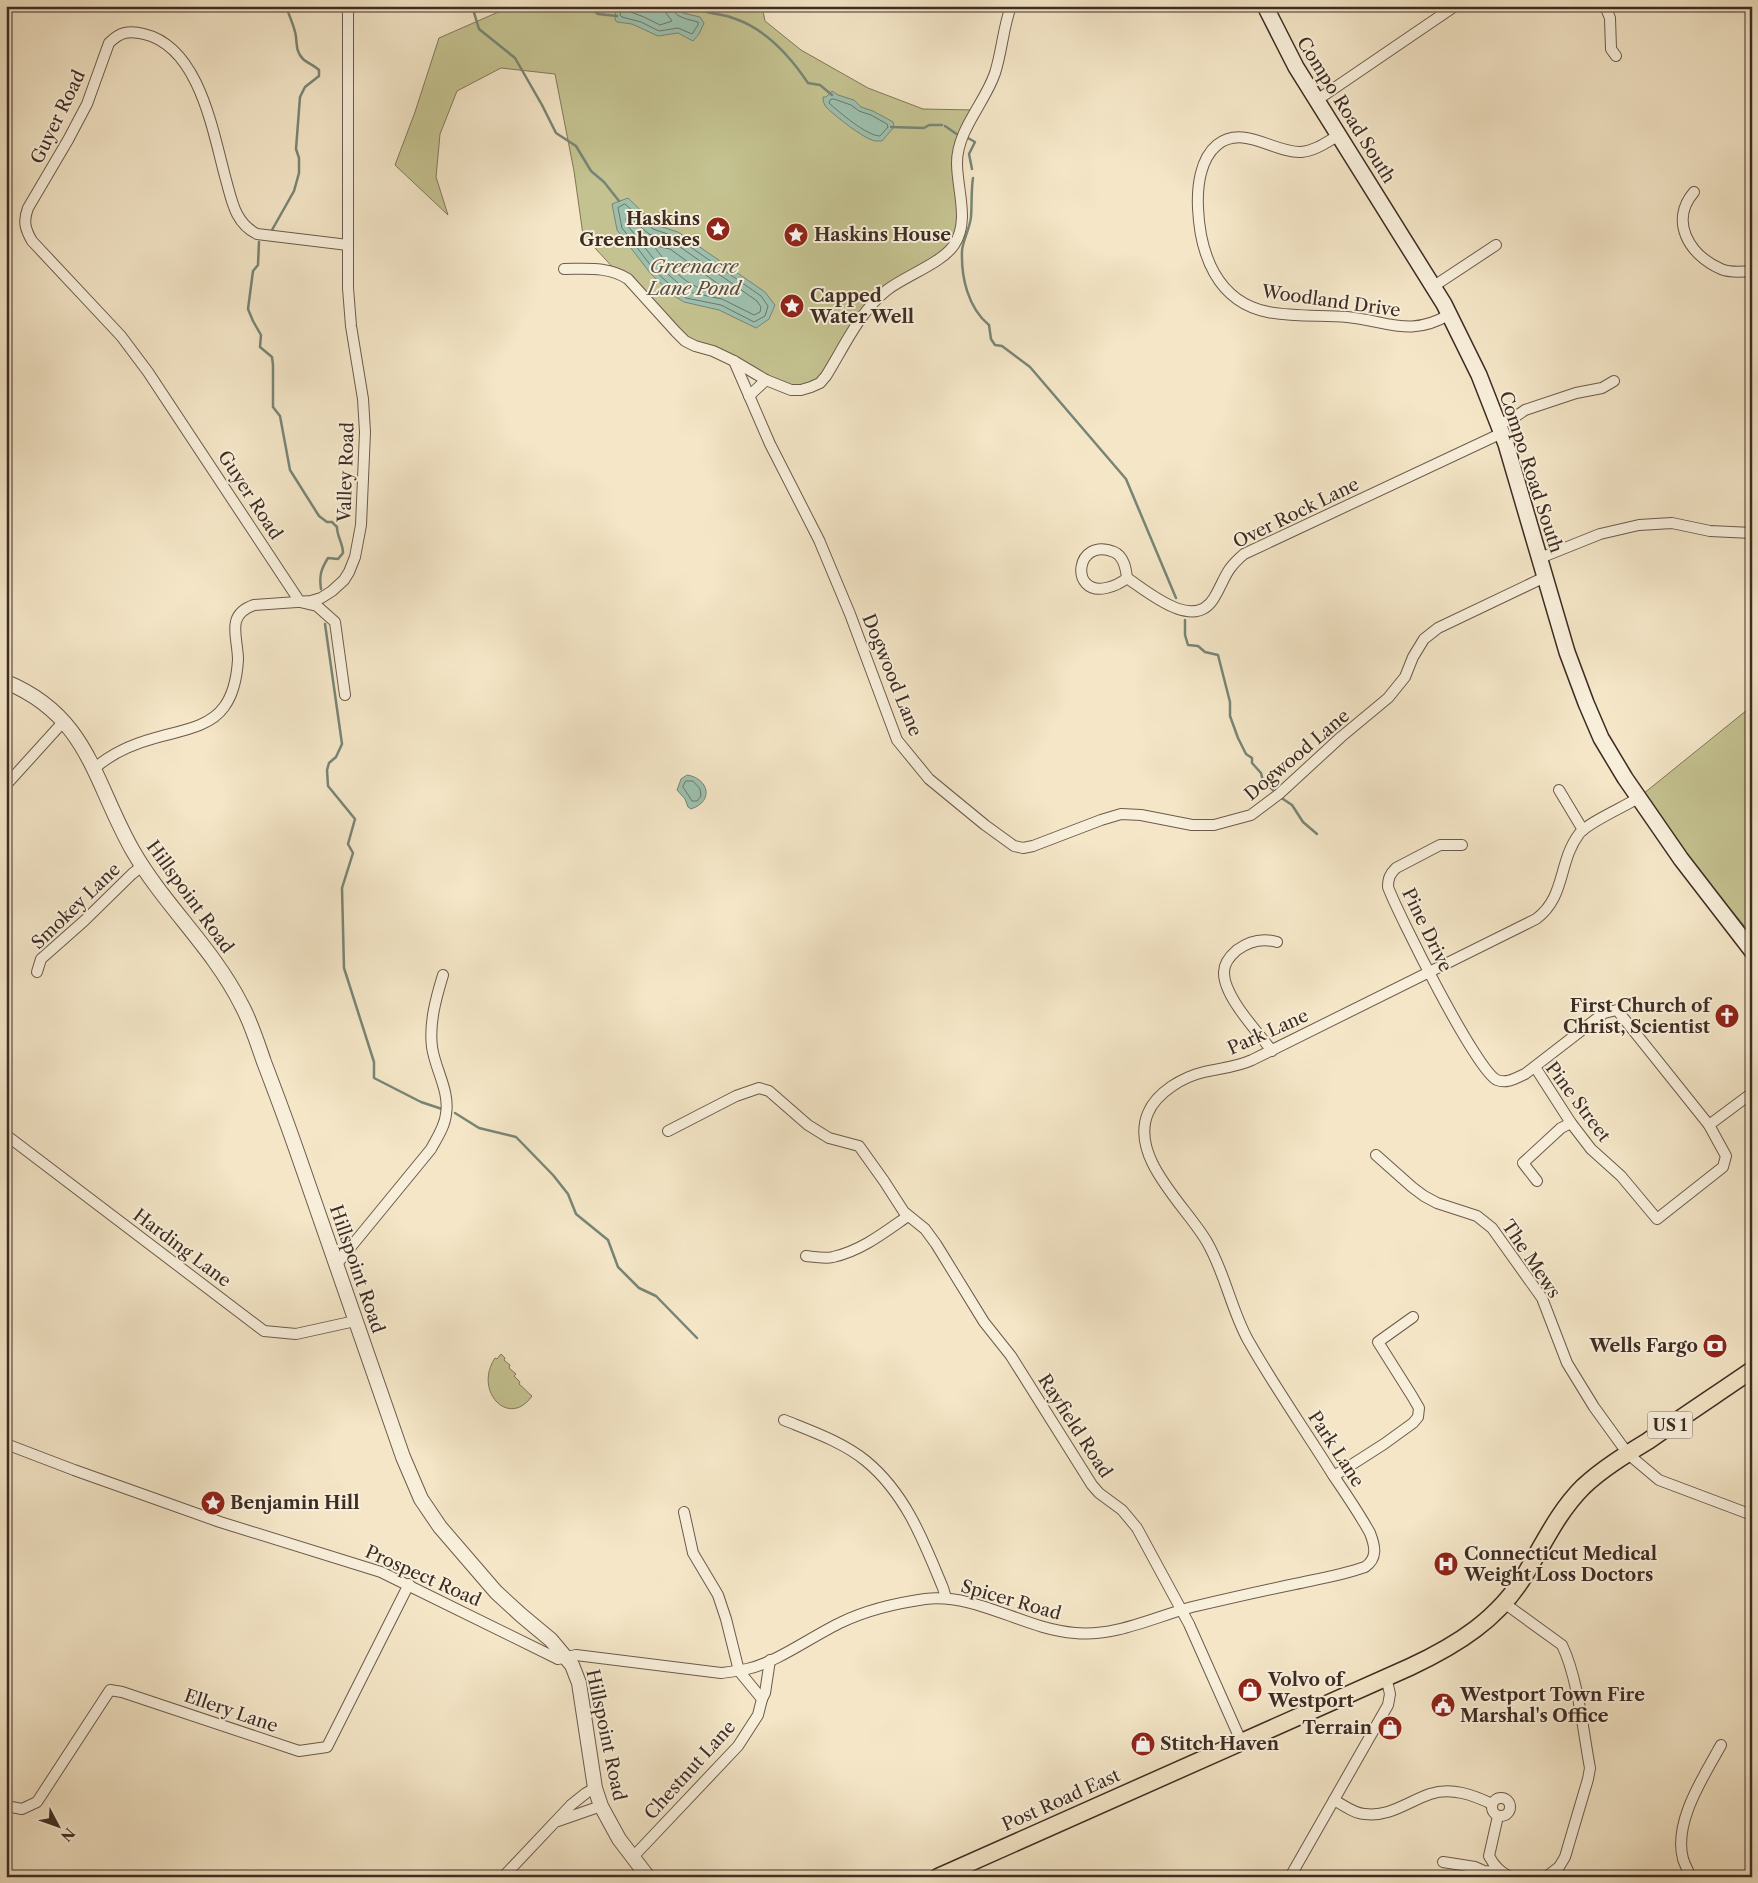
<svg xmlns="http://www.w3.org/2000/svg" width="1758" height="1883" viewBox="0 0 1758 1883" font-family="'Libre Caslon Text',serif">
<rect width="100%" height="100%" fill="#f4e6c7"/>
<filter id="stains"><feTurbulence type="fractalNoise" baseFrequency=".004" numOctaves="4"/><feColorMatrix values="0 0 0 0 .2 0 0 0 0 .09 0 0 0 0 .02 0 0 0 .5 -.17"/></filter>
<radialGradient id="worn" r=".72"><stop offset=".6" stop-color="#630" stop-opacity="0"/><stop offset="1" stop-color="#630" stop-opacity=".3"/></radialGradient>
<g fill="#c4c290" stroke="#81775a">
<polygon points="512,6 762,6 765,21 801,50 868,88 923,109 975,110 957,162 962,204 956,240 880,296 826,376 801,390 695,346 618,273 583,235 574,171 555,74 501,68 457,91 440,134 436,177 448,215 395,165 415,112 439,38"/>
<polygon points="1752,706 1752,935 1638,798"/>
<path d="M501,1354l4,4 -1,2 6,5 -1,3 7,6 -2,2 6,6 -1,2c6,5 8,8 13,12 -23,33 -59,-5 -37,-38l2,1z"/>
</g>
<g fill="#9dc0ae" stroke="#778576">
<polygon points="616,6 674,6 683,13 700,17 704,23 699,34 693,41 678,33 658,36 632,24 617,22 615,20"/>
<path d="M832,91l6,4 16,5 7,7 12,4 20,11 1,5 -12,14c-2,0 -5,0 -7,0 -11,-2 -41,-26 -48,-33 -3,-3 -4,-7 -4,-11h3z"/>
<polygon points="628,198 656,225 678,232 765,292 775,305 769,319 756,328 719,310 684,302 673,295 651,274 617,230 612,204"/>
<path d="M687,775c21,3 28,26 4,34l-3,-2 -3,-8 -8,-9 4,-11z"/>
</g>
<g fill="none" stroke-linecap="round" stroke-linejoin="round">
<g stroke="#6e7668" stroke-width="1">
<path d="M621,6l-1,9 2,2 19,5 18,9 19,-3 14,6 6,-9v-3c-10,-3 -24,-4 -27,-16"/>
<polyline points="627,6 628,11 644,17 660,25 672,21 666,13 665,6"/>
<path d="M834,99l17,6 8,6 12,4 16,9 1,3 -8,9c-13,0 -41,-24 -51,-33l1,-3z"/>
<polygon points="625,204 653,229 676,237 761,296 768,306 765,316 754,322 721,305 686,298 677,291 655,271 622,228 618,208"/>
<polygon points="628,216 649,234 673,242 757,301 761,307 760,312 754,315 722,299 688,292 660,267 628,226 626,219"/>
<path d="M656,246l14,3 51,37 1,4c-28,6 -51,-21 -66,-41z"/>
<polygon points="686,781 693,781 700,789 701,796 697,801 692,801 683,787"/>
</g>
<g stroke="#778576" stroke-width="2.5">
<polyline points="472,6 479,29 515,58 542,105 556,133 576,146 591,171 604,182 619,201"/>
<polyline points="588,6 598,14 617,16"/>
<path d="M696,6c11,9 24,7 37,12 31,10 57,38 75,65l12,2 12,10"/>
<polyline points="674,10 682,6"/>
<polyline points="945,126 958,135"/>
<polyline points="891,127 924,128 929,125 942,125"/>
<polyline points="968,138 975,142 969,154 972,169"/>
<path d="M973,178c-2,13 -1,27 -2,39 -1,11 -9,26 -9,34 -1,26 6,57 27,74l2,14 4,6 7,1 28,21 96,112 50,119"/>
<path d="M272,230l22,-39 5,-18v-15l-3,-9 4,-52 5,-10 14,-11v-6c-5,-5 -12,-7 -16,-11 -7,-7 -6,-14 -7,-22 -1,-10 -7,-21 -10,-31"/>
<path d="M259,242l-1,23 -5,6 -5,38 5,12 8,14 -1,12 12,10 1,8v42l7,9 10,54 29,46 8,6h5l5,5c0,10 6,16 6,26l-5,6 -10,-1c-7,11 -9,18 -7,31"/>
<polyline points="1185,620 1185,635 1188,645 1198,646 1205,652 1218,655 1230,702 1230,716 1238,738 1246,754 1252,758 1252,763 1261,773 1263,781 1273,790"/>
<polyline points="325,624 342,744 336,757 329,763 327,770 328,786 355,819 348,844 353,853 342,888 344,968 374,1062 374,1078 421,1102 442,1109"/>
<polyline points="1280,797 1292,805 1303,822 1317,834"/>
<polyline points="455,1113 479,1128 516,1137 553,1175 568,1194 576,1214 608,1240 618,1267 639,1288 656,1296 697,1338"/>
</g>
<defs>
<g id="minor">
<polyline points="1605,6 1610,18 1611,49 1616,56"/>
<polyline points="1751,6 1752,8"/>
<polyline points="1317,100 1455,6"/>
<path d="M1339,135c-12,7 -24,16 -38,17 -27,1 -58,-28 -84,-7 -17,14 -20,42 -19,63 2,46 19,94 70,104 26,5 53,3 79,5 41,4 63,21 103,-3"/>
<path d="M1694,192c-25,29 -5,63 27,77 9,4 21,3 31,2"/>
<path d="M564,269c22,0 44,-3 64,10l48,53 9,9 10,5 18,5 21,10 32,19 25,10h10l10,-3 9,-4 6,-7c18,-29 34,-65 61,-86 18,-14 55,-27 67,-45 16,-24 3,-55 3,-82 0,-33 28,-60 38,-90 7,-22 8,-45 16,-67"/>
<polyline points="1434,286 1496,245"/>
<polyline points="734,361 770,444 819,540 850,614 897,740 929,779 985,825 1014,846 1023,848 1033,846 1101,820 1121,814 1141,815 1192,825 1214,825 1251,815 1279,794 1341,737 1388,698 1405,677 1413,657 1424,639 1438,628 1545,577"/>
<polyline points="749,396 766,380"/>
<polyline points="1499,424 1512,419 1525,410 1576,393 1602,388 1614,381"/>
<polyline points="1540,558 1600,534 1639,525 1672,523 1710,531 1752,533"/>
<path d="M1127,578c-1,-9 -3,-22 -13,-26 -39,-16 -45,44 -8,36 9,-2 14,-4 21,-10 21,14 67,54 87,20 12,-20 10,-27 30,-44l258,-121"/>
<path d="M345,695l-10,-73 -18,-16 -17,-4 -152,-230 -27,-36 -89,-95c-7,-12 -9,-20 -4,-33l40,-68 19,-36 22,-61c11,-11 20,-13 35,-9 56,13 69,99 82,146 6,21 9,43 31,54l91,11"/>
<path d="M95,768c17,-15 38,-24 60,-30 23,-7 54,-10 69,-31 9,-12 13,-32 14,-47 0,-23 -13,-45 16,-55l57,-4 10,-3 11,-7 12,-11 5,-8 6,-15 6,-32 4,-93 -2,-33 -12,-73 -3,-38v-282"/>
<polyline points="6,785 64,721"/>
<polyline points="1559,790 1583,830"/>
<path d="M1462,845h-22l-44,23c-6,6 -8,10 -8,19 10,27 89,185 109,193 10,4 19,-2 28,-6l79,-61 13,-3 92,115"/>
<polyline points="37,972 41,959 84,921 132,874 142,866"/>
<path d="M1272,1051c-14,-19 -49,-55 -48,-79 0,-9 6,-16 13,-22 12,-9 26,-12 40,-8"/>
<polyline points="1535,1067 1571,1123 1591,1149 1621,1176 1657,1219 1723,1167 1726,1156 1709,1125 1752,1093"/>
<polyline points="668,1131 736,1096 759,1088 769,1091 808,1125 829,1138 859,1146 884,1181 904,1212 925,1229 936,1244 984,1322 1011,1356 1092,1485 1099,1493 1122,1510 1137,1528 1189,1624 1241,1741"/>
<polyline points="6,1135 264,1331 296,1334 355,1321"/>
<polyline points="1376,1155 1412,1187 1424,1196 1437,1203 1477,1216 1492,1228 1542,1298 1567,1363 1594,1407 1628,1454 1659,1480 1752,1515"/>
<polyline points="1537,1181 1523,1163 1561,1128 1571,1123"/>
<path d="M806,1256c9,1 19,3 27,1 28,-6 52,-25 75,-41"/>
<path d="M336,1265l95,-116c6,-11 14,-23 15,-35 4,-23 -11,-45 -14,-67 -3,-24 4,-49 11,-72"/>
<path d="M784,1420c27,11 59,22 82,41 40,33 58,81 77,127l3,10"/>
<path d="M6,1444l68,26 146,52 161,50 177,87 18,-4 145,18c8,-1 17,-2 26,-4 31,-7 65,-33 95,-47 25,-12 55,-19 83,-23 53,-6 98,30 150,34 40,4 79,-16 117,-26 34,-8 69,-16 103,-23 23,-5 47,-9 70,-17 13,-9 10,-21 5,-34 -11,-20 -24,-39 -37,-58 -28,-45 -59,-89 -85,-135 -17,-31 -23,-67 -41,-98 -20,-35 -78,-84 -59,-129 9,-21 35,-36 56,-41 17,-4 33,-5 48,-12l284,-141c30,-22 22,-57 43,-85 8,-11 45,-27 59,-36"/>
<polyline points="1334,1476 1384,1444 1413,1423 1418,1417 1419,1408 1412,1396 1378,1342 1413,1317"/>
<path d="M1504,1603l58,42c16,33 21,86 28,123l-2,11 -23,78 -6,10 -13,10"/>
<polyline points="762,1699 765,1693 770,1660"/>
<circle cx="1501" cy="1807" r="9"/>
<path d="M1334,1800c9,5 21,14 31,14 25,3 42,-12 65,-20 22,-7 43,1 62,10"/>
<polyline points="6,1806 22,1809 37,1802 110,1690 122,1692 299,1751 327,1747 409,1584"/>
<path d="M1498,1816l-9,40c5,10 11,15 21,21"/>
<polyline points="558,1821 601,1806"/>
<polyline points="632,1858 738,1746 758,1715 762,1699 739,1671 726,1619 718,1595 693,1553 684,1512"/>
<polyline points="1443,1862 1475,1867 1484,1871 1501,1872"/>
<polyline points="503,1877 571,1805 586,1793 595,1788"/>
<polyline points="1290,1877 1388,1705 1390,1694 1386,1677"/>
<path d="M1691,1877c-3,-6 -6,-12 -8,-18 -10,-37 21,-83 38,-114"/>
</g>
<path id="tertiary" d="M6,682c83,34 88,101 127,169 31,54 80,97 108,153 10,18 16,38 23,58 13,34 26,69 38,104 33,97 67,194 101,291l18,42 19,28 56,65 25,23 30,25 21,25 7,18 16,105 6,18 18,33 29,38"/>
<polyline id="secondary" points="1265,6 1296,67 1444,304 1479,375 1506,444 1567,652 1586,703 1601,738 1625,778 1681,859 1752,951"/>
<path id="primary" d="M938,1877l472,-210c47,-22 89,-48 116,-94 18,-30 32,-61 57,-86 19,-18 42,-32 65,-46 34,-24 69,-47 104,-71"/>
</defs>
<use href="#minor" stroke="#6c5a4c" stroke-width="12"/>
<use href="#tertiary" stroke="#6c5a4c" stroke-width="16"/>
<use href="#secondary" stroke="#3e2c23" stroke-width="18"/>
<use href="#primary" stroke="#3e2c23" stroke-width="19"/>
<use href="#minor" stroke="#f8efdb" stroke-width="10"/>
<use href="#tertiary" stroke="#f8efdb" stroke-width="14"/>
<use href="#secondary" stroke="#f8efdb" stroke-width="15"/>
<use href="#primary" stroke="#f4e6c7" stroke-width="16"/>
</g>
<defs>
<symbol id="sight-disc" viewBox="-11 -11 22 22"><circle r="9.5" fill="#8f2418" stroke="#f8efdb"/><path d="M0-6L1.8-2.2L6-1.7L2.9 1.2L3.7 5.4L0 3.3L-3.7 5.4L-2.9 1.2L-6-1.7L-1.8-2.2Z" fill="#fff"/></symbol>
<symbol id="church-disc" viewBox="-11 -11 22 22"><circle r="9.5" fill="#8f2418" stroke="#f8efdb"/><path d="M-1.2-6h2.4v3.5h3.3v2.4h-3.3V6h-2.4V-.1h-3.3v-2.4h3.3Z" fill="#fff"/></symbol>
<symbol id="bank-disc" viewBox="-11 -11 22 22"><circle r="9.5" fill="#8f2418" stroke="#f8efdb"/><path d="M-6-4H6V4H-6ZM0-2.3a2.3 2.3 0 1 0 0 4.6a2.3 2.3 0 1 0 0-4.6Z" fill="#fff"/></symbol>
<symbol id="hospital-disc" viewBox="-11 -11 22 22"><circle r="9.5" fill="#8f2418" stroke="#f8efdb"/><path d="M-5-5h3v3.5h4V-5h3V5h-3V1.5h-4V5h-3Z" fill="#fff"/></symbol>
<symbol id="shop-disc" viewBox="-11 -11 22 22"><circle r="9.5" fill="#8f2418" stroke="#f8efdb"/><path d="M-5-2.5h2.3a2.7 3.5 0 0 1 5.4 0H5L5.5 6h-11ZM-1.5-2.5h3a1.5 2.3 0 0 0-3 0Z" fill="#fff"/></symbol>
<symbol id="civic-disc" viewBox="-11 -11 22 22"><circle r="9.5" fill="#8f2418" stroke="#f8efdb"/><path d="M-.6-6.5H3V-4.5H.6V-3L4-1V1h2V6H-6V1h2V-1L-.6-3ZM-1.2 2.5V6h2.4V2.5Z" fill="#fff"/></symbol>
</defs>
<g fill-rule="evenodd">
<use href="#sight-disc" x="704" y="215" width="28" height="28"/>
<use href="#sight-disc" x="782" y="221" width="28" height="28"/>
<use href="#sight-disc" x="778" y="292" width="28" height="28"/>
<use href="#church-disc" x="1713" y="1002" width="28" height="28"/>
<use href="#bank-disc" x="1701" y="1332" width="28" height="28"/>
<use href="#sight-disc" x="199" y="1489" width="28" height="28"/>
<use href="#hospital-disc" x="1432" y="1550" width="28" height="28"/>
<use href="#shop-disc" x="1236" y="1676" width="28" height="28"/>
<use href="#civic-disc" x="1429" y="1691" width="28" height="28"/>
<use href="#shop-disc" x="1376" y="1714" width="28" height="28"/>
<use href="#shop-disc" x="1129" y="1730" width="28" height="28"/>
</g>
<g text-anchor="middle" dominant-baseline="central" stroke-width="4" stroke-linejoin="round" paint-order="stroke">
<rect fill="#f8efdb" stroke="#76665a" stroke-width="1" x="1647.5" y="1411.5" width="45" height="27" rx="4"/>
<g font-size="16" font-weight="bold" fill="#3e2c23">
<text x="1670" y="1425">US 1</text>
</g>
<g font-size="18" fill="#3e2c23" stroke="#f8efdb">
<text transform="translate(1346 110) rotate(58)">Compo Road South</text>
<text transform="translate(58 117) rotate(-64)">Guyer Road</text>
<text transform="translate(1331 301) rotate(8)">Woodland Drive</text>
<text transform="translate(346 472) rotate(-88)">Valley Road</text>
<text transform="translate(1531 472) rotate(72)">Compo Road South</text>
<text transform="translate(250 495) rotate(57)">Guyer Road</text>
<text transform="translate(1296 513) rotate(-26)">Over Rock Lane</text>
<text transform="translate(892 675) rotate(68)">Dogwood Lane</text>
<text transform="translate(1297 755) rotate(-40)">Dogwood Lane</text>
<text transform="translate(190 897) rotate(54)">Hillspoint Road</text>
<text transform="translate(76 906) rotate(-44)">Smokey Lane</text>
<text transform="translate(1427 930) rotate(64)">Pine Drive</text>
<text transform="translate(1268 1032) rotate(-24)">Park Lane</text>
<text transform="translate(1578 1102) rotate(53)">Pine Street</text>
<text transform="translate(182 1248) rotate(37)">Harding Lane</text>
<text transform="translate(1531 1259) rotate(56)">The Mews</text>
<text transform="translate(357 1269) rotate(71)">Hillspoint Road</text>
<text transform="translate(1075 1426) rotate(57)">Rayfield Road</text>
<text transform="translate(1336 1449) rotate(57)">Park Lane</text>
<text transform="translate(423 1576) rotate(24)">Prospect Road</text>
<text transform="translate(1011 1600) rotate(16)">Spicer Road</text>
<text transform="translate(231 1711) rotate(19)">Ellery Lane</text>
<text transform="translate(606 1735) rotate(78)">Hillspoint Road</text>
<text transform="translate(690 1770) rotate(-48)">Chestnut Lane</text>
<text transform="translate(1061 1800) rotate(-24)">Post Road East</text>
</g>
<g font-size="18" font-weight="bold" fill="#3e2c23" stroke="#f8efdb" text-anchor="start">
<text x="700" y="219" text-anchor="end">Haskins<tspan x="700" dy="21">Greenhouses</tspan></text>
<text x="814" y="235">Haskins House</text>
<text x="810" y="296">Capped<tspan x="810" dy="21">Water Well</tspan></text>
<text x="1710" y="1006" text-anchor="end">First Church of<tspan x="1710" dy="21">Christ, Scientist</tspan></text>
<text x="1698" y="1346" text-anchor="end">Wells Fargo</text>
<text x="230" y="1503">Benjamin Hill</text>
<text x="1464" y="1554">Connecticut Medical<tspan x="1464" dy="21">Weight Loss Doctors</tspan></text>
<text x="1268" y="1680">Volvo of<tspan x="1268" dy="21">Westport</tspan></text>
<text x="1460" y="1695">Westport Town Fire<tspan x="1460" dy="21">Marshal's Office</tspan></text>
<text x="1372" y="1728" text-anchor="end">Terrain</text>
<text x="1160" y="1744">Stitch Haven</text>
</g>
<g font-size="19" font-style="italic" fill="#565146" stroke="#f8efdb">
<text x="694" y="266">Greenacre<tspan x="694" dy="22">Lane Pond</tspan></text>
</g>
</g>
<rect width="1758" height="1883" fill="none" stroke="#f4e6c7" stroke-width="25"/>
<rect x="8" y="8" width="1743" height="1868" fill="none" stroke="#3e2c23" stroke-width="2.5"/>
<rect x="12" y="12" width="1733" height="1858" fill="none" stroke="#3e2c23"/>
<g transform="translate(58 1826) rotate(131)" stroke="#f8efdb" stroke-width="4" paint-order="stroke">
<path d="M0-4L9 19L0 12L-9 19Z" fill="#3e2c23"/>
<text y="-8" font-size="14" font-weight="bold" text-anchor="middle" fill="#3e2c23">N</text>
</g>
<rect width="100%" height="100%" filter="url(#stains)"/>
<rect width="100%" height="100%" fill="url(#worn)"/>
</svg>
